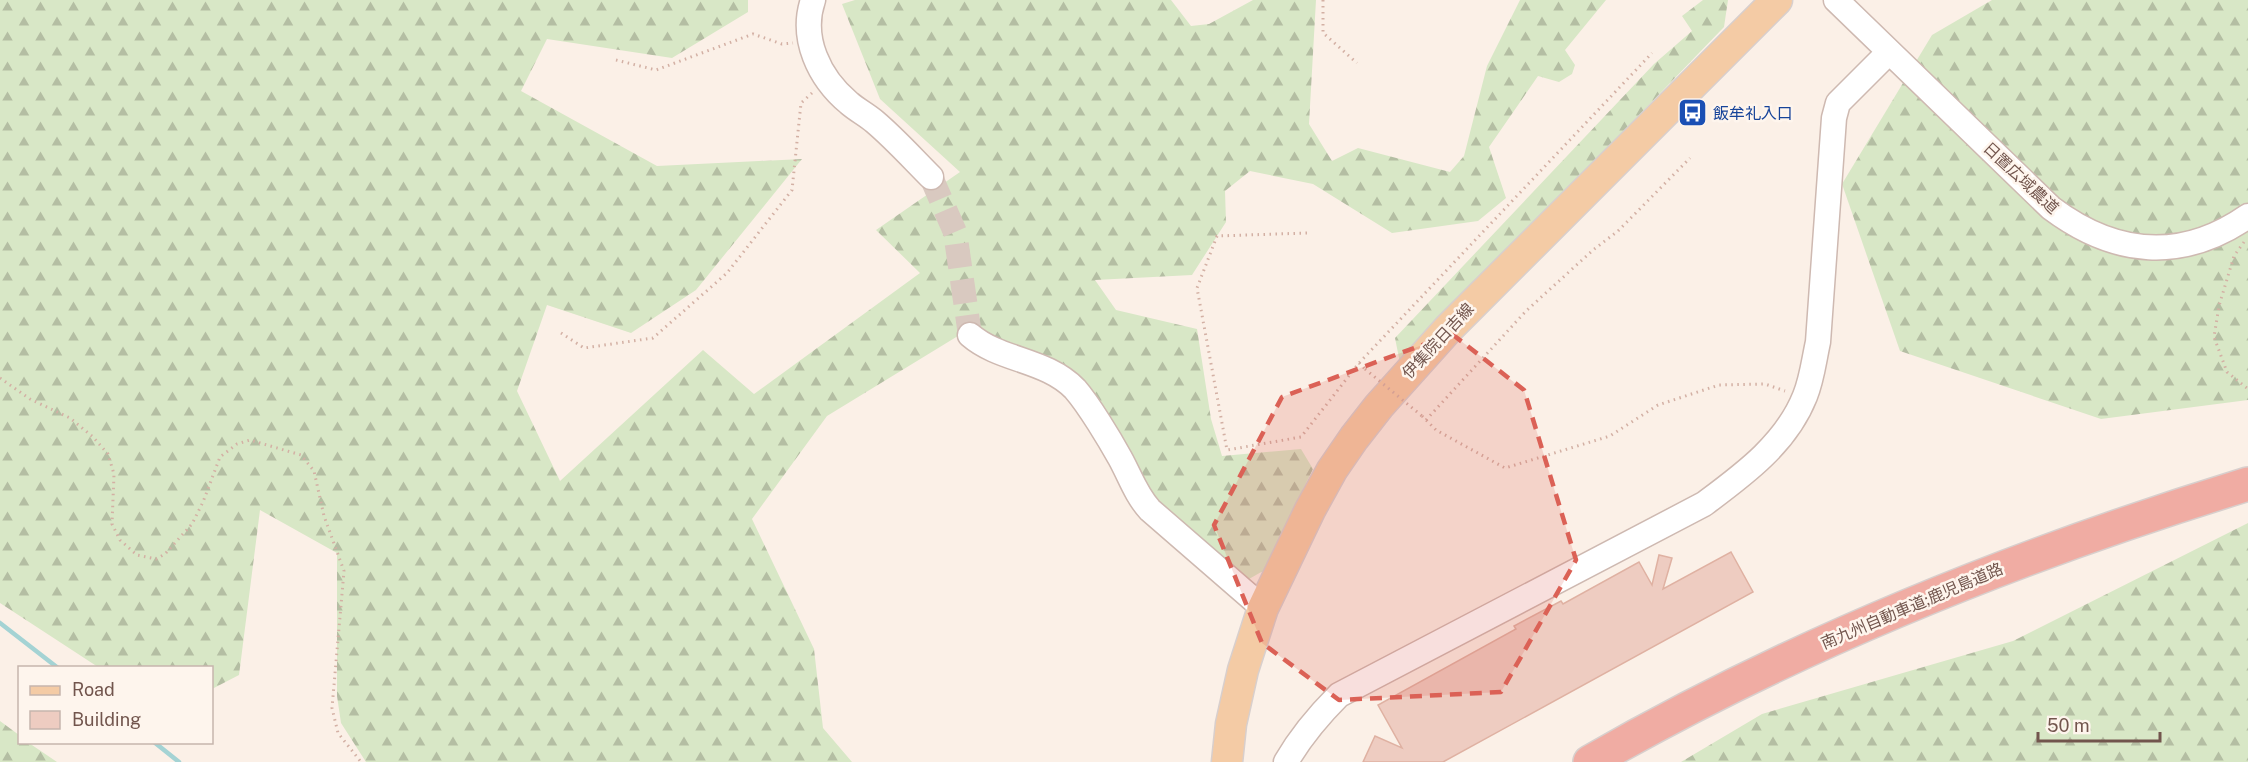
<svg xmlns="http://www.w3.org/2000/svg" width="2248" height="762" viewBox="0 0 2248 762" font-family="'Public Sans','Noto Sans JP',sans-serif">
<defs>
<pattern id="forest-firs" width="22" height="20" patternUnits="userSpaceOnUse" patternTransform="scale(1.5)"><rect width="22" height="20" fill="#d8e7c6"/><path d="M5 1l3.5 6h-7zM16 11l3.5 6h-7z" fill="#b4bea3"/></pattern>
</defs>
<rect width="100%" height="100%" fill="#fbf0e7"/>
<g fill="url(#forest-firs)">
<polygon points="0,0 748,0 748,12 672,58 547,39 521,91 657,166 802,159 696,290 631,333 547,305 517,391 560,481 703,350 754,394 920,273 876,230 960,172 880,99 842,4 855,0 1171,0 1191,26 1209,24 1253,0 1316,0 1309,124 1332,161 1358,148 1450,172 1464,156 1487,66 1520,0 1606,0 1565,50 1575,65 1572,74 1559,82 1538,76 1489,147 1506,198 1478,221 1392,233 1313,184 1250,171 1225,191 1226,222 1192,275 1095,280 1116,310 1197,329 1211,419 1222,456 1301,449 1313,469 1263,571 1249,579 1151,502 1061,368 971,328 827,416 752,519 814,649 823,728 852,762 366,762 341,723 337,696 337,553 260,510 239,675 212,689 212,668 98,667 0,603"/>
<polygon points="1703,0 1728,0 1724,27 1400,363 1395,338 1654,64 1692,31 1682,16"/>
<polygon points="1992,0 2248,0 2248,400 2101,419 1900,351 1842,184 1932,35"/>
<polygon points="2248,523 2248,762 1681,762 1762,714 2013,641"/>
<polygon points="0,721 19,735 20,742 29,743 57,762 0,762"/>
</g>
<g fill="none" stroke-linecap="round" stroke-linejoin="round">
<g stroke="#a4d3d4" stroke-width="4.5">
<polyline points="0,623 58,668"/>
<polyline points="154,742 179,762"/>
</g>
</g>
<polygon fill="#eeccc1" stroke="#dfb1a2" stroke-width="1.5" points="1731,552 1753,592 1443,762 1363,762 1375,736 1402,748 1378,705 1516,629 1514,626 1561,601 1563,604 1639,562 1652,585 1659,555 1672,558 1663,589"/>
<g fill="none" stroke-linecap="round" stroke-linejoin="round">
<polyline stroke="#d9c9c0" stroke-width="24" stroke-dasharray="24 12" stroke-linecap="butt" points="931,177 955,232 970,335"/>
<defs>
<g id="minor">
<path d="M813,0c-13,38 6,78 36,103 8,7 18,12 26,19 20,17 38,37 56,55"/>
<path d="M1836,0l215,208c64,48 131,54 197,8"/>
<path d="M970,335c30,26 76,24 105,54 14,16 35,51 45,69 10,18 16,37 30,52l113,98"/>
<path d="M1286,762c15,-26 32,-46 53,-67l365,-191c39,-29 82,-60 101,-108 7,-17 9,-36 13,-54l16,-224 4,-15 51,-51"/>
</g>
<polyline id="major" points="1227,762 1231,724 1243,670 1263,608 1310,510 1332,470 1354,438 1379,406 1448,329 1777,0"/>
<path id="highway" d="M1590,762c207,-119 430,-208 658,-278"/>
</defs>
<use href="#minor" stroke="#ceb9b1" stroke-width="27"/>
<use href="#major" stroke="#d8cfcd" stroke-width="33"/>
<use href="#highway" stroke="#d8cfcd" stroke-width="36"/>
<g stroke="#d3b0a4" stroke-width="3" stroke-dasharray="1.5 4.5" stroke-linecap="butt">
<polyline points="1323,0 1323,33 1357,63"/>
<polyline points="616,60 656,70 753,34 782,44 793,43"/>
<polyline points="1307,233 1217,236 1197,288 1227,450 1301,437 1359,363 1652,53"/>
<polyline points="2244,242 2234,256 2219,306 2214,337 2227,372 2248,389"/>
<polyline points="561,333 584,348 653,338 727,273 792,190 801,103 812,93"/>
<polyline points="1359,363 1365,369"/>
<polyline points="0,378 30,399 70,418 93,437 108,454 114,474 112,524 120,540 137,555 156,559 165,554 192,524 203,502 220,457 237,444 250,440 301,455 314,471 324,516 344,571 332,708 338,733 361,762"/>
<polyline points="1422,416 1436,430 1505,468 1610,436 1658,405 1719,385 1765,384 1785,391"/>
<polyline points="1426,420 1526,311 1593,250 1618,231 1690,158"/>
</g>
<use href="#minor" stroke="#fff" stroke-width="24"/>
<use href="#major" stroke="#f4cba5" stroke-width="30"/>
<use href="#highway" stroke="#f0aca3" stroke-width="33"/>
<polyline stroke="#d3b0a4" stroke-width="3" stroke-dasharray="1.5 4.5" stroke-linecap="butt" points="1365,369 1422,416"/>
</g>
<path fill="#db6156" fill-opacity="0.2" stroke="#db6156" stroke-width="4.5" stroke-dasharray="12 8" stroke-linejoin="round" d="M1452,334l72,56 52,170 -75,132 -162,8 -77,-57 -48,-118 68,-128z"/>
<defs>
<symbol id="bus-square" viewBox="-11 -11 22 22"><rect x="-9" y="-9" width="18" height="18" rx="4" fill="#1a4fb4" stroke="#fef5ed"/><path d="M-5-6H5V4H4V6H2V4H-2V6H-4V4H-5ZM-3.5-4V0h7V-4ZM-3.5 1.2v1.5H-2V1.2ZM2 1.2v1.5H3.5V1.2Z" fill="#fff"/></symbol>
</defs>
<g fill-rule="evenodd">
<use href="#bus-square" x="1676" y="96" width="33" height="33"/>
</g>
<g text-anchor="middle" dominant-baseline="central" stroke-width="5" stroke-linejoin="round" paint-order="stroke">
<g font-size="16" fill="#164399" stroke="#fef5ed" text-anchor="start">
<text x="1713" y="113">飯牟礼入口</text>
</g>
<g font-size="16" fill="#72554d" stroke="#fef5ed">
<text transform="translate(2021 178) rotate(43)">日置広域農道</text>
<text transform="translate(1438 341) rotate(-47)">伊集院日吉線</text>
<text transform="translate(1912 606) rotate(-23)">南九州自動車道;鹿児島道路</text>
</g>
</g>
<rect x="18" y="666" width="195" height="78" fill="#fef5ed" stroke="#c6b5ad" stroke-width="1.5"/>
<rect x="30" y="686" width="30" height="9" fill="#f4cba5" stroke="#c6b5ad" stroke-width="1.5"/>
<text x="72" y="696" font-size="18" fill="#72554d">Road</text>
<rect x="30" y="711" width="30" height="18" fill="#eeccc1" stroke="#c6b5ad" stroke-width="1.5"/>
<text x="72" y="726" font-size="18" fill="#72554d">Building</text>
<path d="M2038 732v9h122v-9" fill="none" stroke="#72554d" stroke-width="3"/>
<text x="2047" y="732" font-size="18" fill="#72554d" stroke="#fef5ed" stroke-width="4.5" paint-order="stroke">50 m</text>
</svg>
